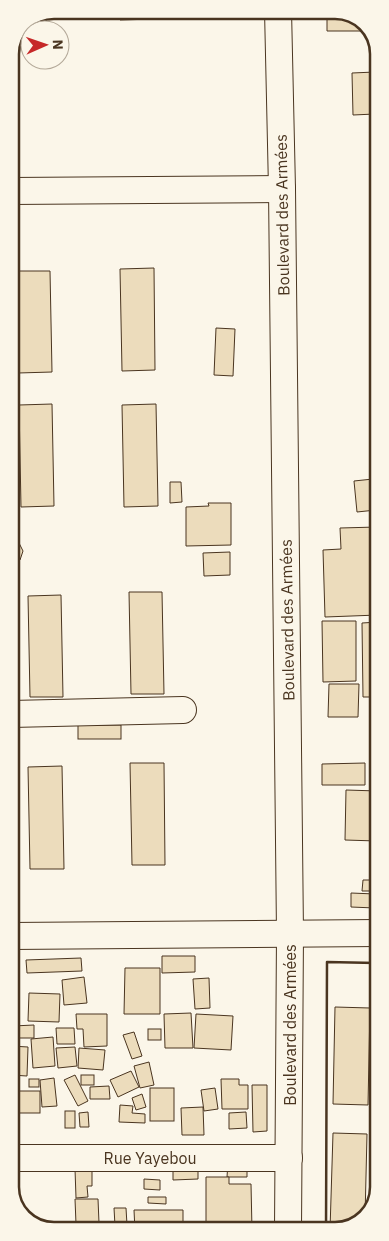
<svg xmlns="http://www.w3.org/2000/svg" width="389" height="1241" viewBox="0 0 389 1241" font-family="'IBM Plex Sans',sans-serif">
<rect width="100%" height="100%" fill="#fbf6e9"/>
<g fill="#ecdcbc" stroke="#4a3520">
<polygon points="119,10 154,10 154,19 120,20"/>
<polygon points="327,10 341,10 364,21 370,31 327,31"/>
<polygon points="375,72 375,114 353,115 352,73"/>
<polygon points="154,268 155,370 122,371 120,269"/>
<polygon points="16,271 50,271 52,372 18,373"/>
<polygon points="373,271 378,271 378,305 374,306"/>
<polygon points="216,328 235,329 233,376 214,375"/>
<polygon points="52,404 54,506 21,507 19,405"/>
<polygon points="156,404 158,506 124,507 122,405"/>
<polygon points="373,479 376,510 357,512 354,481"/>
<polygon points="170,482 181,482 182,502 170,503"/>
<polygon points="208,503 231,503 231,545 186,546 186,507 209,506"/>
<polygon points="377,527 378,615 325,617 323,550 341,549 340,528"/>
<polygon points="11,540 19,543 23,551 20,560 12,563 11,563"/>
<polygon points="230,552 230,575 204,576 203,553"/>
<polygon points="129,592 162,592 164,694 131,694"/>
<polygon points="61,595 63,697 30,697 28,596"/>
<polygon points="322,621 356,621 356,681 323,682"/>
<polygon points="378,622 378,697 363,697 362,623"/>
<polygon points="329,684 359,684 358,717 328,717"/>
<polygon points="376,704 378,704 378,736 377,736"/>
<rect x="78" y="725" width="43" height="14"/>
<polygon points="378,738 378,768 376,768 375,739"/>
<polygon points="130,763 164,763 165,865 132,865"/>
<polygon points="365,763 365,785 322,785 322,764"/>
<polygon points="62,766 64,869 30,869 28,767"/>
<polygon points="346,790 378,791 377,841 345,840"/>
<polygon points="363,880 379,880 379,891 362,891"/>
<polygon points="351,893 375,894 375,908 351,907"/>
<polygon points="162,956 195,956 195,972 162,973"/>
<polygon points="81,958 82,971 27,973 26,960"/>
<polygon points="372,964 379,964 379,999 371,999"/>
<polygon points="125,968 160,968 160,1014 124,1014"/>
<polygon points="84,977 87,1003 64,1005 62,980"/>
<polygon points="209,978 210,1008 195,1009 193,979"/>
<polygon points="29,993 60,994 59,1022 28,1021"/>
<polygon points="335,1007 370,1008 368,1105 333,1104"/>
<polygon points="191,1013 193,1048 165,1048 164,1014"/>
<polygon points="76,1014 107,1014 107,1046 84,1047 83,1029 77,1029"/>
<polygon points="196,1014 233,1016 231,1050 194,1048"/>
<polygon points="34,1025 34,1038 14,1038 13,1026"/>
<polygon points="56,1028 74,1028 75,1044 57,1044"/>
<rect x="148" y="1029" width="13" height="11"/>
<polygon points="134,1032 142,1056 132,1059 123,1035"/>
<polygon points="53,1037 55,1066 33,1068 31,1039"/>
<polygon points="11,1046 28,1047 27,1076 11,1075"/>
<polygon points="75,1047 77,1066 58,1068 56,1048"/>
<polygon points="79,1048 105,1050 103,1070 78,1068"/>
<polygon points="149,1062 154,1085 140,1088 134,1066"/>
<polygon points="131,1071 139,1087 118,1097 110,1080"/>
<polygon points="75,1075 88,1101 78,1106 64,1080"/>
<rect x="81" y="1075" width="13" height="10"/>
<polygon points="54,1078 57,1106 42,1107 40,1080"/>
<rect x="29" y="1079" width="10" height="8"/>
<polygon points="221,1079 239,1079 239,1085 248,1085 248,1109 222,1109"/>
<polygon points="252,1085 267,1085 267,1131 253,1132"/>
<polygon points="109,1086 110,1099 90,1099 90,1087"/>
<rect x="150" y="1088" width="24" height="33"/>
<polygon points="215,1088 218,1109 204,1111 201,1090"/>
<rect x="12" y="1091" width="28" height="22"/>
<polygon points="142,1094 146,1107 136,1110 132,1098"/>
<polygon points="120,1105 133,1106 132,1113 145,1114 145,1123 119,1122"/>
<polygon points="203,1107 204,1135 182,1135 181,1108"/>
<rect x="65" y="1111" width="10" height="17"/>
<polygon points="88,1112 89,1127 80,1127 79,1113"/>
<polygon points="246,1112 247,1128 229,1129 229,1113"/>
<polygon points="333,1133 367,1134 365,1218 346,1230 330,1230"/>
<polygon points="228,1162 247,1162 247,1177 227,1177"/>
<polygon points="173,1163 198,1163 198,1179 173,1180"/>
<polygon points="11,1167 17,1167 17,1208 11,1198"/>
<polygon points="75,1169 92,1169 92,1186 87,1186 88,1197 76,1198"/>
<polygon points="206,1177 229,1177 229,1184 251,1184 252,1230 206,1230"/>
<polygon points="144,1179 160,1180 160,1190 144,1189"/>
<polygon points="148,1197 166,1197 166,1204 148,1203"/>
<polygon points="75,1199 98,1199 99,1223 76,1224"/>
<polygon points="114,1208 126,1208 127,1225 115,1226"/>
<polygon points="134,1210 183,1210 183,1230 135,1231"/>
<polygon points="30,1222 41,1222 41,1227"/>
</g>
<g fill="none" stroke-linecap="round" stroke-linejoin="round">
<defs>
<g id="minor">
<polyline points="278,10 282,189 290,934 288,1230"/>
<polyline points="10,191 282,189"/>
<polyline points="11,714 183,710"/>
<polyline points="11,936 379,933"/>
<polyline points="11,1158 289,1158"/>
</g>
</defs>
<use href="#minor" stroke="#4a3520" stroke-width="28"/>
<use href="#minor" stroke="#fbf6e9" stroke-width="26"/>
<polyline stroke="#4a3520" stroke-width="2.5" points="326,1230 327,962 376,963"/>
</g>
<g text-anchor="middle" dominant-baseline="central" stroke-width="4" stroke-linejoin="round" paint-order="stroke">
<g font-size="16" fill="#4a3520" stroke="#fbf6e9">
<text transform="translate(282 215) rotate(-91)">Boulevard des Armées</text>
<text transform="translate(287 620) rotate(-91)">Boulevard des Armées</text>
<text transform="translate(290 1025) rotate(-90)">Boulevard des Armées</text>
<text x="150" y="1158">Rue Yayebou</text>
</g>
</g>
<path d="M0 0H389V1241H0ZM54 19H335A35 35 0 0 1 370 54V1187A35 35 0 0 1 335 1222H54A35 35 0 0 1 19 1187V54A35 35 0 0 1 54 19Z" fill="#fbf6e9" fill-rule="evenodd"/>
<path fill="none" stroke="#4a3520" stroke-width="2.5" d="M54 19H335A35 35 0 0 1 370 54V1187A35 35 0 0 1 335 1222H54A35 35 0 0 1 19 1187V54A35 35 0 0 1 54 19Z"/>
<g transform="translate(45 45) rotate(88)"><circle r="24" fill="#fbf6e9" stroke="#b4a999"/>
<path d="M0-4L9 19L0 12L-9 19Z" fill="#c62828"/>
<text y="-8" font-size="14" font-weight="bold" text-anchor="middle" fill="#4a3520">N</text>
</g>
</svg>
